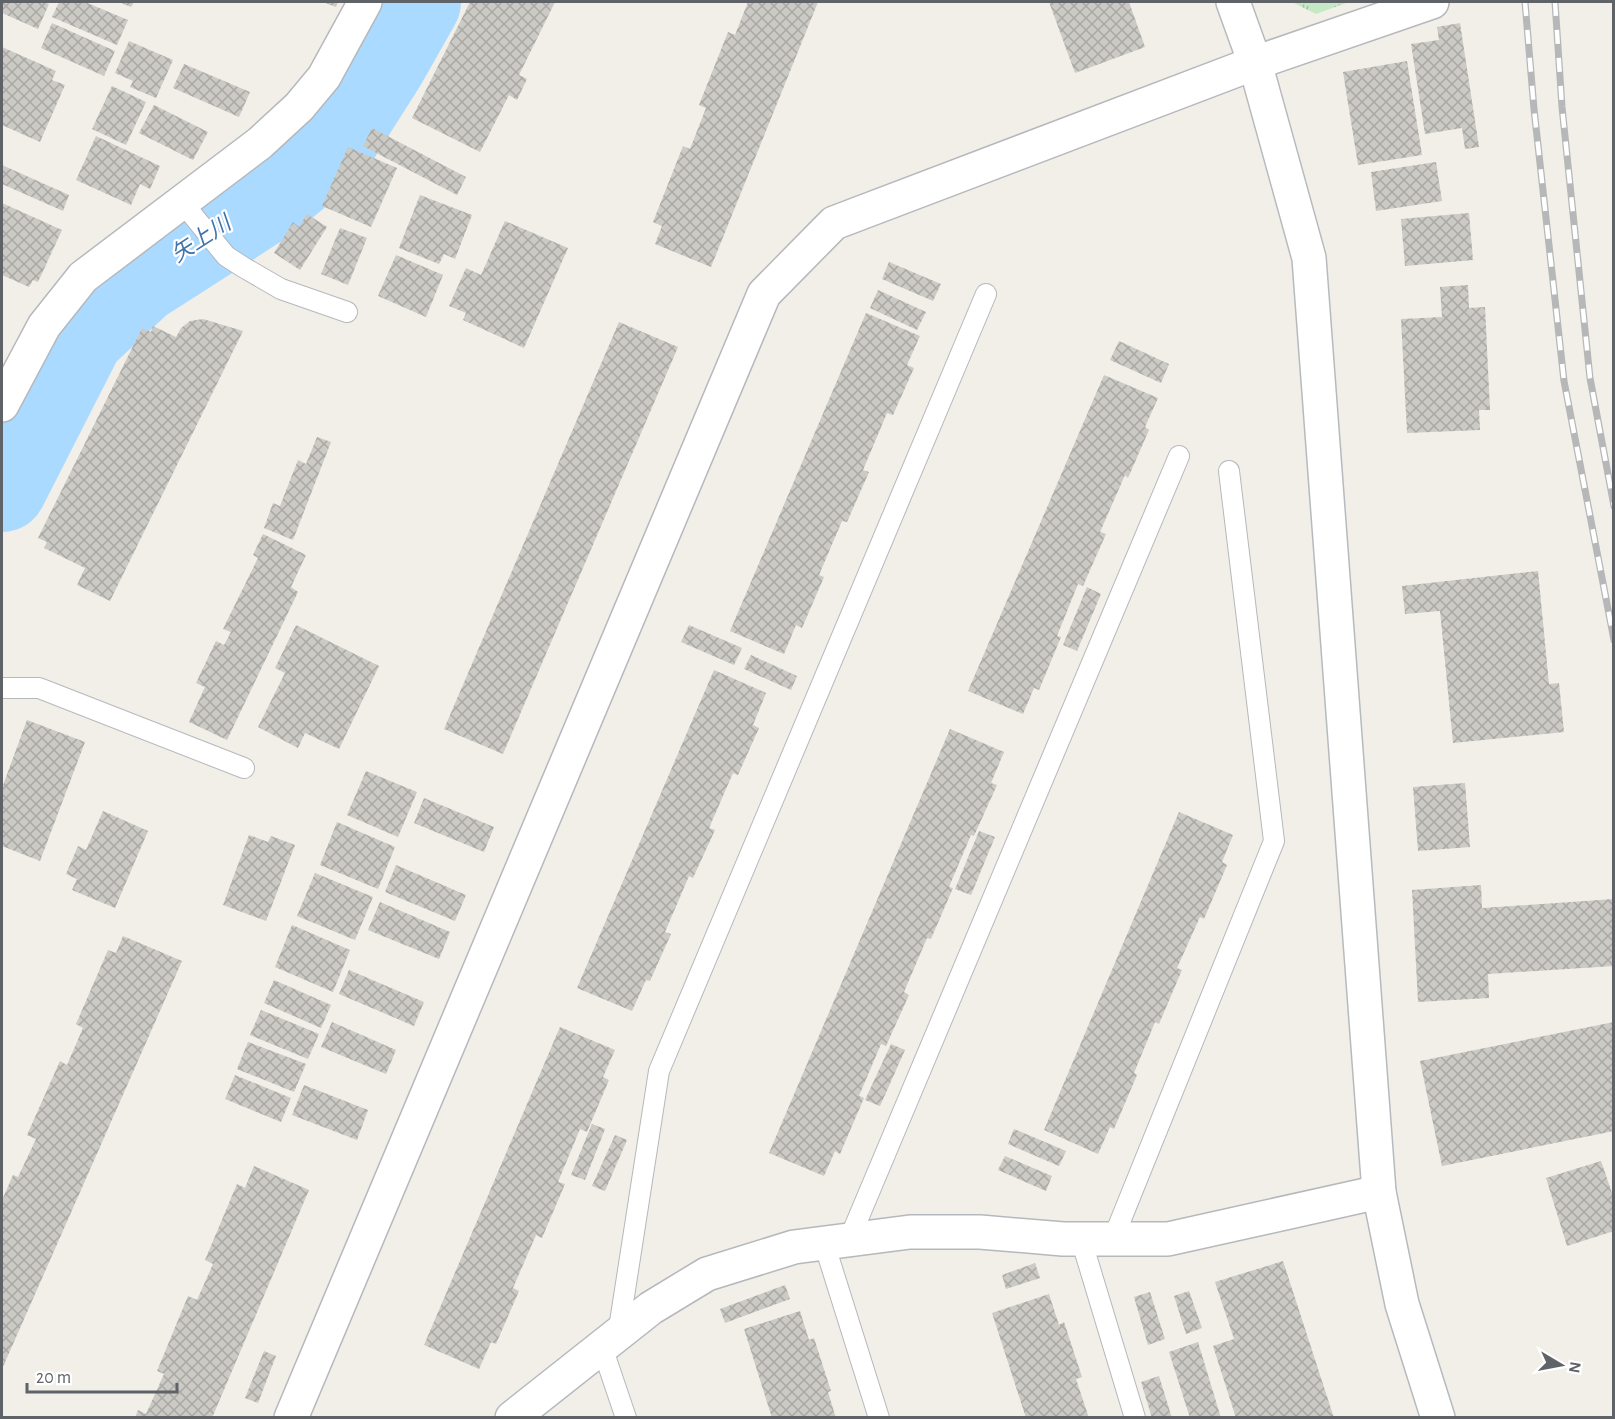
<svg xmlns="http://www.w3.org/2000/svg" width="1615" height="1419" viewBox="0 0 1615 1419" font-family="'Alegreya Sans','Noto Sans JP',sans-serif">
<defs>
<pattern id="park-tufts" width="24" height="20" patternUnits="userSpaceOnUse" patternTransform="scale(1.5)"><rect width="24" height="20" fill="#c5e8c5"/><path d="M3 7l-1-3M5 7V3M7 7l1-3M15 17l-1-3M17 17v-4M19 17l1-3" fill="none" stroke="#a3c0a4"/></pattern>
<pattern id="building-cross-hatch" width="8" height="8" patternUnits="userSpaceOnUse" patternTransform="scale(1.5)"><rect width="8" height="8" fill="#cccac5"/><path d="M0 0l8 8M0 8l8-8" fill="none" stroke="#a9a8a4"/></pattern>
</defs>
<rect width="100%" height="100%" fill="#f1efe8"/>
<polygon fill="url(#park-tufts)" points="1292,2 1349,2 1316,14"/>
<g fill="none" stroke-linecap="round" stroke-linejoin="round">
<polyline stroke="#aadaff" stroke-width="90" points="2,487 80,334 138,280 264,199 328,147 382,62 416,2"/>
</g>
<g fill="url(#building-cross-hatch)">
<polygon points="2,2 43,2 49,4 38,29 2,13"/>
<polygon points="59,2 85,2 128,20 117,45 52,17"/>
<polygon points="119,2 134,2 131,7"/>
<polygon points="323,2 338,2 336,7"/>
<polygon points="470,2 555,2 519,75 527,79 517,100 509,95 480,152 412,118"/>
<polygon points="748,2 818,2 711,267 655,244 662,226 653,222 683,146 690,149 706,108 699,105 728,32 735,35"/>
<polygon points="1049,2 1129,2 1145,47 1075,73"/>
<polygon points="52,23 115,51 104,76 41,48"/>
<polygon points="1460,23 1479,147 1465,149 1462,128 1425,134 1411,44 1439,40 1437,27"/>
<polygon points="129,41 173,60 156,98 130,87 133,81 115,73"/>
<polygon points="2,47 56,71 52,80 65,85 40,142 2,125"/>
<polygon points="1407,61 1422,155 1358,165 1343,72"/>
<polygon points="184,64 250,92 239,117 173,88"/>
<polygon points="112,86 146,102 126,145 92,129"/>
<polygon points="154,105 208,132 193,160 139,133"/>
<polygon points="372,128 466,177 457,195 363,146"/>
<polygon points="96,136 160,166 150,189 140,184 131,205 76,180"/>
<polygon points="348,147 397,168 371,227 322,206"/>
<polygon points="1436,162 1442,201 1376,211 1371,172"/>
<polygon points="2,165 69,195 63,211 2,184"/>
<polygon points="420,195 472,215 455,259 444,254 439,264 399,248"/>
<polygon points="2,203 62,230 38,282 33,280 29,287 2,275"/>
<polygon points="1469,213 1473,260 1405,266 1401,219"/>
<polygon points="307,214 327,227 300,270 274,253 293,222 299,227"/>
<polygon points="505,221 568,248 524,348 463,320 466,313 449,306 466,268 481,275"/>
<polygon points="340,228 367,238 348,285 321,274"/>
<polygon points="396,255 443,275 426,317 378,296"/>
<polygon points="889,262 941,284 933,301 882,279"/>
<polygon points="1468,285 1469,308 1485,307 1490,410 1479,410 1480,430 1407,433 1401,319 1442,317 1440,287"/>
<polygon points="878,290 926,312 917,330 870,308"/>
<polygon points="866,313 920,336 907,365 914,368 893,415 887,413 863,470 869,472 847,522 842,521 819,575 824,577 802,628 796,625 784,654 730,631"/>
<polygon points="203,319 243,331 110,601 77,585 85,568 44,548 47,542 38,538 142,328 151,332 153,326 176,337 181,328 190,321"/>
<polygon points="619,322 678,347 503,754 444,729"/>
<polygon points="1119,341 1169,364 1161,383 1110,360"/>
<polygon points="1104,375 1158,398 1145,427 1149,430 1128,478 1125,475 1100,532 1106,534 1083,586 1078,584 1057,636 1061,637 1039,690 1034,688 1023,714 968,691"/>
<polygon points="317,437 331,442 293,540 264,528 273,503 280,506 298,460 306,464"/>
<polygon points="263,534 306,555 291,587 298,592 227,740 189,722 205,687 196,683 216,641 224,645 231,632 223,629 258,558 253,555"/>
<polygon points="1538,571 1549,684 1559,683 1564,732 1453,743 1440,611 1405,614 1402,586"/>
<polygon points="1087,587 1101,594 1077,651 1063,645"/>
<polygon points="296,625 379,666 339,749 305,733 298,748 258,727 285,673 275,668"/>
<polygon points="689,625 742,648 734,665 681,642"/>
<polygon points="751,655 797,676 791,690 744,669"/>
<polygon points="714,670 766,693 753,725 759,728 738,775 733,773 709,828 715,830 693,878 689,876 665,932 671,934 650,981 646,980 632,1011 577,988"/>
<polygon points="27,720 85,742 40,861 2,846 2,788"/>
<polygon points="950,729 1004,752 991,783 997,785 974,836 971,835 949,887 953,888 931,939 927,938 904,992 909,995 886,1046 881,1044 859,1096 864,1098 840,1154 835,1151 824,1176 769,1153"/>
<polygon points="366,771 417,792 398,837 347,815"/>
<polygon points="1465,783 1470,847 1418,851 1413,787"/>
<polygon points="424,798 494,827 484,852 414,823"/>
<polygon points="103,811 148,831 115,908 72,890 77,879 66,874 78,846 86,850"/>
<polygon points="1179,812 1233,835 1222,862 1227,865 1204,919 1200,917 1177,968 1182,970 1159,1024 1155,1022 1134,1073 1137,1075 1114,1129 1110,1127 1098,1154 1044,1130"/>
<polygon points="337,822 395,847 378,889 320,865"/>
<polygon points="979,831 995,837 971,895 955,889"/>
<polygon points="249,835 268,842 271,836 295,845 266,921 223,905"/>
<polygon points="396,865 466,895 455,921 385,892"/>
<polygon points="315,873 373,897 355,940 297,916"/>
<polygon points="1481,885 1482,908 1614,899 1614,966 1488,974 1489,998 1418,1002 1412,890"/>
<polygon points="380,902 450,932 439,959 368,930"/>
<polygon points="292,925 350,950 333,992 275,967"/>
<polygon points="123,936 182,961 2,1369 2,1200 13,1175 18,1177 36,1139 27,1135 60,1061 67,1065 83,1028 76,1024 108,950 116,953"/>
<polygon points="349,970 424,1002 414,1026 339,994"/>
<polygon points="274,980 331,1005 321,1028 264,1003"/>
<polygon points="261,1010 319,1034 308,1059 250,1035"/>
<polygon points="332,1022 396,1050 386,1074 321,1047"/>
<polygon points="1614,1022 1614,1131 1442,1166 1420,1061"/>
<polygon points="560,1027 615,1050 603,1077 609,1080 587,1132 580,1129 558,1182 565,1184 542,1238 536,1235 513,1288 519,1291 496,1344 491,1342 479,1369 424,1345"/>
<polygon points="248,1042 306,1064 294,1092 237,1069"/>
<polygon points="891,1044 905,1050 880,1106 865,1100"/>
<polygon points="235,1075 291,1098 281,1122 225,1099"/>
<polygon points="304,1085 368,1110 357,1140 292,1115"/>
<polygon points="592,1124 605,1129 585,1180 571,1175"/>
<polygon points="1014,1129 1066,1151 1059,1166 1008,1144"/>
<polygon points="615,1135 627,1140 605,1191 592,1186"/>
<polygon points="1005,1156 1052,1176 1046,1191 998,1170"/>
<polygon points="1601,1161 1614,1199 1614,1231 1567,1246 1546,1178"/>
<polygon points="254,1166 309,1190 212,1418 135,1418 138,1410 146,1414 164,1374 157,1371 188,1296 197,1300 213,1264 205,1260 237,1184 245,1188"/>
<polygon points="1283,1261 1334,1418 1236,1418 1213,1346 1234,1339 1215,1282"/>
<polygon points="1035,1263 1040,1278 1006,1289 1002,1275"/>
<polygon points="785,1285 790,1299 725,1323 720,1309"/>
<polygon points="1189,1291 1202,1328 1186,1334 1174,1296"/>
<polygon points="1150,1292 1165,1339 1148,1345 1134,1297"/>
<polygon points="1049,1294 1059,1325 1064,1322 1082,1377 1076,1379 1089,1418 1026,1418 992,1313"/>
<polygon points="800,1311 809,1340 814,1338 831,1391 828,1392 836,1418 772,1418 744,1329"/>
<polygon points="1198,1342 1221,1418 1190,1418 1169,1352"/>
<polygon points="264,1351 276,1356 258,1403 245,1398"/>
<polygon points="1159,1376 1172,1418 1152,1418 1141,1382"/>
</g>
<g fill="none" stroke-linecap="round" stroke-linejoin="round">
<defs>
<g id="lane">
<polyline points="182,202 226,256 243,267 281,289 347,312"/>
<polyline points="2,688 39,688 244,768"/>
<polyline points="1081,1239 1135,1418"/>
<polyline points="1113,1239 1274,841 1229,471"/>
<polyline points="849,1240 1179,456"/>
<polyline points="824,1243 879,1418"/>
<polyline points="618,1335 659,1071 986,294"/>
<polyline points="602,1347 626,1418"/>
</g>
<g id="street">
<polyline points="2,405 44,326 83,277 260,143 299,107 324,77 365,2"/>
<polyline points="291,1418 764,294 834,223 1255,63 1432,2"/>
<polyline points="512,1418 651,1308 707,1274 794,1247 910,1232 980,1232 1063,1239 1168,1239 1379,1192"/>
</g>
<polyline id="secondary" points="1233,2 1255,63 1309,258 1379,1192 1402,1304 1438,1418"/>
</defs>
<use href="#lane" stroke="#b5b8bc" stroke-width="22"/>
<use href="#street" stroke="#b5b8bc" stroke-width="36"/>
<use href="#secondary" stroke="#b6babf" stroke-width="36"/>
<use href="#lane" stroke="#fff" stroke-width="20"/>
<use href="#street" stroke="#fff" stroke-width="33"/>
<use href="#secondary" stroke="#fff" stroke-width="33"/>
<defs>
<g id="rail">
<polyline points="1525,2 1534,109 1564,381 1614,640"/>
<polyline points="1555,2 1562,107 1590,378 1614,506"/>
</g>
</defs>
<use href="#rail" stroke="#b6b7b8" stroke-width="7"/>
<use href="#rail" stroke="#fff" stroke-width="4.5" stroke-dasharray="14" stroke-linecap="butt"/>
</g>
<g text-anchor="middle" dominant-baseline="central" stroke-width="4.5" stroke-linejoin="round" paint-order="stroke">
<g font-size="22" font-style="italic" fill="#4174aa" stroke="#fff">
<text transform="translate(201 239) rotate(-33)">矢上川</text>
</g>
</g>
<rect width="1615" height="1419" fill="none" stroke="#5f6368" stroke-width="6"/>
<g transform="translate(1561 1365) rotate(100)" stroke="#ffffff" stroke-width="4.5" paint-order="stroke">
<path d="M0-4.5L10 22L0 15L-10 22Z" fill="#5f6368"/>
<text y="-9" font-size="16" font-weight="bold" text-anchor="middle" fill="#5f6368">N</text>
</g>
<path d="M27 1383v9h150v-9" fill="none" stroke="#5f6368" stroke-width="3"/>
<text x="36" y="1383" font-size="18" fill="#5f6368" stroke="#ffffff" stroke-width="4.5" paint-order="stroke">20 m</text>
</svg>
